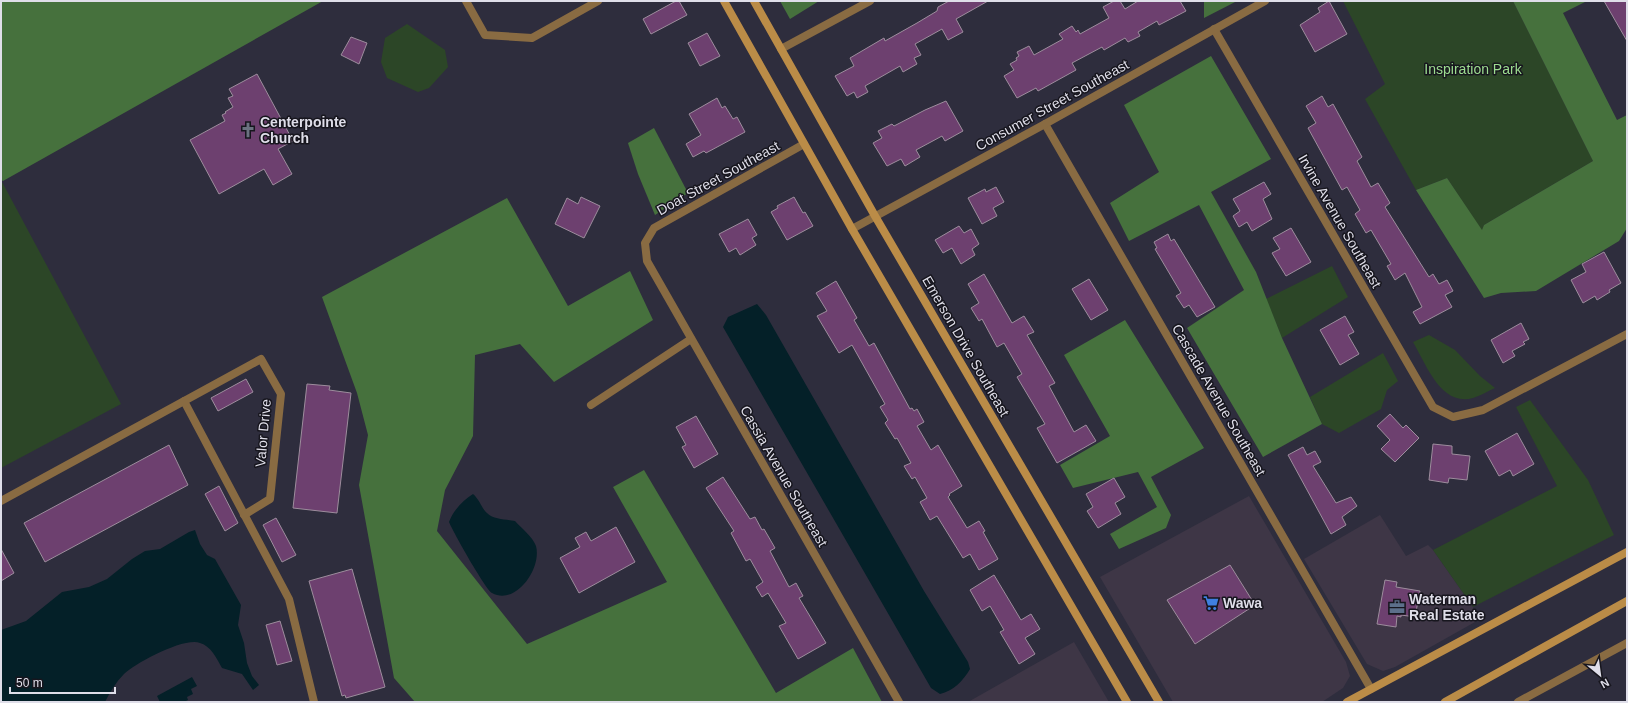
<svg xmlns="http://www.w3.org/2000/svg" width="1628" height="703" viewBox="0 0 1628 703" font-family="Arial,sans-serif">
<rect width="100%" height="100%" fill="#2e2d3d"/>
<g fill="#3e3646">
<polygon points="1249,496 1346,662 1350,676 1343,688 1322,702 1173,702 1100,577"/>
<polygon points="1380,515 1406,556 1428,545 1433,550 1473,607 1475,622 1395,667 1383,671 1367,664 1304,559"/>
<polygon points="1074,642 1109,702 968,702"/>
</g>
<g fill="#2c4627">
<polygon points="1343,1 1513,1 1593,161 1484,225 1482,231 1447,178 1416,190 1365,99 1385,84"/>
<polygon points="407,24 445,50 448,67 429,88 418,92 387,78 381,62 385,38"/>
<polygon points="1,180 121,404 1,468"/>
<polygon points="1332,266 1348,297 1282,338 1266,299"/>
<path d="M1429,335l26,15 25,26 15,12c-7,3 -15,8 -22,10 -32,9 -47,-34 -60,-56z"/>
<polygon points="1383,353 1398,381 1387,390 1381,409 1339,433 1322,424 1310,397"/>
<polygon points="1530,400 1588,480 1614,535 1473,607 1433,550 1557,486 1516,407"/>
</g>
<g fill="#46713d">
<polygon points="1,1 323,1 3,181 1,180"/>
<polygon points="780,1 819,1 790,19"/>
<polygon points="1204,1 1237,1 1204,18"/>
<polygon points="1513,1 1587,1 1563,13 1617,120 1627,115 1627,228 1619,241 1536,291 1501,293 1484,298 1416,190 1447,178 1482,230 1484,225 1593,161"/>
<polygon points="1211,56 1271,159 1211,192 1256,272 1282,338 1322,424 1263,457 1187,328 1244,290 1199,205 1129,241 1110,203 1159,172 1124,105"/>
<polygon points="654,128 688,193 655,215 638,174 628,143"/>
<polygon points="507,198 568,306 630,271 653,320 554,382 520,344 475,355 473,436 445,490 437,531 527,644 667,582 613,487 644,470 776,693 853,648 882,702 415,702 394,678 359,485 368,435 357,393 322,297"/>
<polygon points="1125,320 1204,448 1151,477 1171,515 1166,528 1119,549 1110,534 1157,507 1138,472 1073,488 1060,465 1110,436 1064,355"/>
</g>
<g fill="#042028">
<path d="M757,304l9,11 158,276 44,71 2,7c-7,12 -17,22 -30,25l-9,-6 -208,-361 5,-10z"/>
<path d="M473,494c7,6 9,15 14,19 7,7 19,6 28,8 6,7 18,16 21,25 6,22 -20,60 -44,47 -6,-3 -39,-61 -43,-71 4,-11 14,-22 24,-28z"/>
<path d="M195,530l5,14 7,11 8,4 26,46 -3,20 6,18 3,20 5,13 7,9 -6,5 -11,-16 -20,-6c-5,-9 -11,-22 -22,-25 -16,-6 -64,20 -76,31 -8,8 -14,18 -19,28h-104v-72l25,-9 36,-29 27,-5 18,-8 25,-20 13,-8 15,-2 29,-17z"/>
<polygon points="192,677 197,686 191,689 193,694 187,697 188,700 184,702 160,702 157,696"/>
</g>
<g fill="#6d406f" stroke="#9d8d9d">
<polygon points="676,1 679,1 687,15 651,34 643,19"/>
<polygon points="949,1 988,1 956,19 963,32 948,40 942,29 915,44 921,55 914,58 917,64 903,72 900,66 865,86 868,92 857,98 854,92 847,96 835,76 854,66 850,58 884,38 885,41 917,23 937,11 938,7"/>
<polygon points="1114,1 1120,1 1125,9 1138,1 1180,1 1186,11 1159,25 1157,21 1138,32 1140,36 1128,42 1125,38 1104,50 1102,47 1072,63 1076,70 1038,91 1036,88 1017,98 1004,76 1014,70 1010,64 1017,60 1016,58 1019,56 1017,52 1029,46 1034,55 1063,39 1059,34 1072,26 1076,32 1078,30 1080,34 1109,18 1103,7"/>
<polygon points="1329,1 1347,34 1315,52 1300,25 1320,12 1318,8"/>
<polygon points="1604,1 1627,1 1627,41"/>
<polygon points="707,33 720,56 700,66 688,43"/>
<polygon points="351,37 367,43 359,64 341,55"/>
<polygon points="257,74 293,141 278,149 292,174 273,185 264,169 219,194 190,140 225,121 222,115 226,113 225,112 233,107 228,98 233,96 229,89"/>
<polygon points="1322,96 1328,107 1333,104 1362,157 1357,161 1371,187 1378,183 1390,203 1385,207 1429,277 1433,274 1439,284 1447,280 1453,291 1445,295 1452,307 1420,324 1413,312 1422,307 1405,273 1395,280 1387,266 1391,264 1371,230 1366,233 1355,214 1360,210 1347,187 1342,190 1308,128 1316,123 1306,106"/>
<polygon points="717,98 722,108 725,106 733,119 737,117 745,132 706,153 704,151 693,157 686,144 701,135 689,114"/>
<polygon points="946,101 963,131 945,141 942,136 916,150 920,157 905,166 901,159 887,166 873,143 882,138 878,131 892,124 894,126 925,110"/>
<polygon points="1264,182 1271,194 1263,199 1272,219 1252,231 1247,222 1239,227 1233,216 1240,211 1233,199"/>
<polygon points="996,187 1004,202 993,208 997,216 982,224 968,198 985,189 986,192"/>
<polygon points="581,197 600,206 584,238 555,224 567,198 578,204"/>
<polygon points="794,197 803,213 805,212 813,226 787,240 771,212 778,208 777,206"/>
<polygon points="748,219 757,235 752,238 756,245 740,255 736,248 729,252 719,234"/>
<polygon points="959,226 964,233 971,229 979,244 972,249 975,255 961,264 952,248 943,253 935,240"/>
<polygon points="1291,228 1311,262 1286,276 1272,253 1280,249 1273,238"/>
<polygon points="1168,234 1171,241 1174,239 1215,307 1197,317 1189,305 1184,308 1176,296 1181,293 1155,249 1157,248 1154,242"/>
<polygon points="1604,252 1621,283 1609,290 1610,292 1597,300 1595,296 1583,303 1571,280 1586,272 1582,264"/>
<polygon points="984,274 1012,323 1024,316 1034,332 1027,335 1055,383 1049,386 1074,432 1086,425 1096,441 1057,463 1037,428 1045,424 1017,377 1022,374 1004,343 997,347 982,319 979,321 971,308 979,303 968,284"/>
<polygon points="1089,279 1108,310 1091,320 1072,289"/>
<polygon points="836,281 857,318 854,320 869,346 874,343 910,409 912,408 914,411 917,409 924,422 917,426 931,450 938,445 962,486 949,494 950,495 948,497 967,528 979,521 985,531 983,532 998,559 979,570 970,554 963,558 937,516 930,520 920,502 927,498 915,477 912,479 904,466 911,463 897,438 895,439 885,423 888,420 880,407 885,404 852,345 839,353 817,316 827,311 816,293"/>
<polygon points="1345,316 1354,332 1348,335 1359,354 1340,365 1320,330"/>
<polygon points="1521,323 1529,339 1523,342 1525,344 1512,351 1515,356 1503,363 1491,340"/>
<polygon points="246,379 253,392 218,411 211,398"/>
<polygon points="307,384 330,386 329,390 351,393 337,513 293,508"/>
<polygon points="1390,414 1403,428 1406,425 1419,438 1395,462 1381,449 1390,440 1377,426"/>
<polygon points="696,416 718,454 694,468 682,447 686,445 676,427"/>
<polygon points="1517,433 1534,464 1513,476 1510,470 1499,476 1485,451"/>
<polygon points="1433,444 1452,446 1452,454 1470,456 1467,480 1449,478 1448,483 1429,480"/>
<polygon points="169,445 188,485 45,562 24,523"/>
<polygon points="1303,447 1307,455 1315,451 1321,462 1313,466 1336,503 1351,497 1357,506 1342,517 1346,525 1331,534 1288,455"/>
<polygon points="723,477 750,519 755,517 762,530 764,529 775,548 770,551 789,587 796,583 803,596 799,598 826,643 798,659 779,626 786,623 768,593 762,597 756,587 763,582 750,559 746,561 731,533 734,531 706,488"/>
<polygon points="1114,478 1125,497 1115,503 1121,514 1098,528 1087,511 1093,507 1086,494"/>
<polygon points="219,486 238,523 225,531 205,494"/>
<polygon points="276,518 296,555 282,562 263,525"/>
<polygon points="616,527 635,562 579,593 560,558 580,547 575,538 586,532 591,541"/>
<polygon points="1,549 14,573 1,581"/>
<polygon points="1230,565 1255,605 1195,644 1167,600"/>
<polygon points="352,569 385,687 346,698 345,695 342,696 309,581"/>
<polygon points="994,575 1021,620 1031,614 1040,629 1025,638 1035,654 1019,664 1000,632 1004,630 990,606 982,611 970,590"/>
<polygon points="1385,580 1397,582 1396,587 1420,591 1415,617 1401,615 1401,617 1397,616 1396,627 1377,624"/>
<polygon points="280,621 292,661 277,665 266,625"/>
</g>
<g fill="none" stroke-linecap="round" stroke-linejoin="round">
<g stroke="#896b42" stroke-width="8">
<polyline points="466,1 485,35 532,38 598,1"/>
<polyline points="1214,29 1433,407 1453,417 1483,410 1627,334"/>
<polyline points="781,49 870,1"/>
<polyline points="1045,124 1371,689"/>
<polyline points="804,144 654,228 645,243 647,261 899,702"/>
<polyline points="852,229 1045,124 1265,1"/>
<polyline points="184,401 289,599 314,702"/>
<polyline points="591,405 691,339"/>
<polyline points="1,501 261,359 281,394 270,499 244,515"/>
<polyline points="1518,702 1627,643"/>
</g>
<g stroke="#bb8c47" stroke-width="8">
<polyline points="724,1 852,229 1127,702"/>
<polyline points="754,1 875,216 1159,702"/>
<polyline points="1347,702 1627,552"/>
<polyline points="1445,702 1627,601"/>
</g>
</g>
<defs>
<symbol id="church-bare" viewBox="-9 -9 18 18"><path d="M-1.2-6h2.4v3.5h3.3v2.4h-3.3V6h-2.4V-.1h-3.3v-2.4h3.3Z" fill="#6b7280" stroke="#17161e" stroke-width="2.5" paint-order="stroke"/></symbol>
<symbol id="supermarket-bare" viewBox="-9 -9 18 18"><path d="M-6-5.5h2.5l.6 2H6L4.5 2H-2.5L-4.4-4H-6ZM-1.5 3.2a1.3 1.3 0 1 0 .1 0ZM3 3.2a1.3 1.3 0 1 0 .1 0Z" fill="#3f7fe0" stroke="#17161e" stroke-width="2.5" paint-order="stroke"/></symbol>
<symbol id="office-bare" viewBox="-9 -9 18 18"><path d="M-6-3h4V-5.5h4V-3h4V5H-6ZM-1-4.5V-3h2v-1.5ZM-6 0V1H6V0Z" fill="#5c6f8a" stroke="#17161e" stroke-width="2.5" paint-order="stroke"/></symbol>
</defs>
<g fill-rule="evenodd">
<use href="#church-bare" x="237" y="119" width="22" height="22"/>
<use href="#supermarket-bare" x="1200" y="592" width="22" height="22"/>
<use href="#office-bare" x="1386" y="596" width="22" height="22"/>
</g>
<g text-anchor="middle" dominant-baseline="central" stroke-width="3" stroke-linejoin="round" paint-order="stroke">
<g font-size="14" fill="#9ddd90" stroke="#17161e">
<text x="1473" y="69">Inspiration Park</text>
</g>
<g font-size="14" fill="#dfdee9" stroke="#17161e">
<text transform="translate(1052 105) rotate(-29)">Consumer Street Southeast</text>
<text transform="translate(718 178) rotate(-29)">Doat Street Southeast</text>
<text transform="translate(1340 221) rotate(60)">Irvine Avenue Southeast</text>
<text transform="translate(966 346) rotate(60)">Emerson Drive Southeast</text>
<text transform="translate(1219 400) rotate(60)">Cascade Avenue Southeast</text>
<text transform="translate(263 433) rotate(-85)">Valor Drive</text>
<text transform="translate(784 476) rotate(60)">Cassia Avenue Southeast</text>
</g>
<g font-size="14" font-weight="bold" fill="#dfdee9" stroke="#17161e" text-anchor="start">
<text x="260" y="122">Centerpointe<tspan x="260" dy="16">Church</tspan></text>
<text x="1409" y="599">Waterman<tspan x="1409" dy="16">Real Estate</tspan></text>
<text x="1223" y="603">Wawa</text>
</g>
</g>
<rect width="1628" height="703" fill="none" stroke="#dfdee9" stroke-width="4"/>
<g transform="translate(1600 675) rotate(151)" stroke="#17161e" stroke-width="3" paint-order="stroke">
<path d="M0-3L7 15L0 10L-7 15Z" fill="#dfdee9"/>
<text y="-6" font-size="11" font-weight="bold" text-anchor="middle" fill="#dfdee9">N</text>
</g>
<path d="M10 687v6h105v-6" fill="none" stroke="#dfdee9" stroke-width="2"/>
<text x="16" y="687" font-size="12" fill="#dfdee9" stroke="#17161e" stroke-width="3" paint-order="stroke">50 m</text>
</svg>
